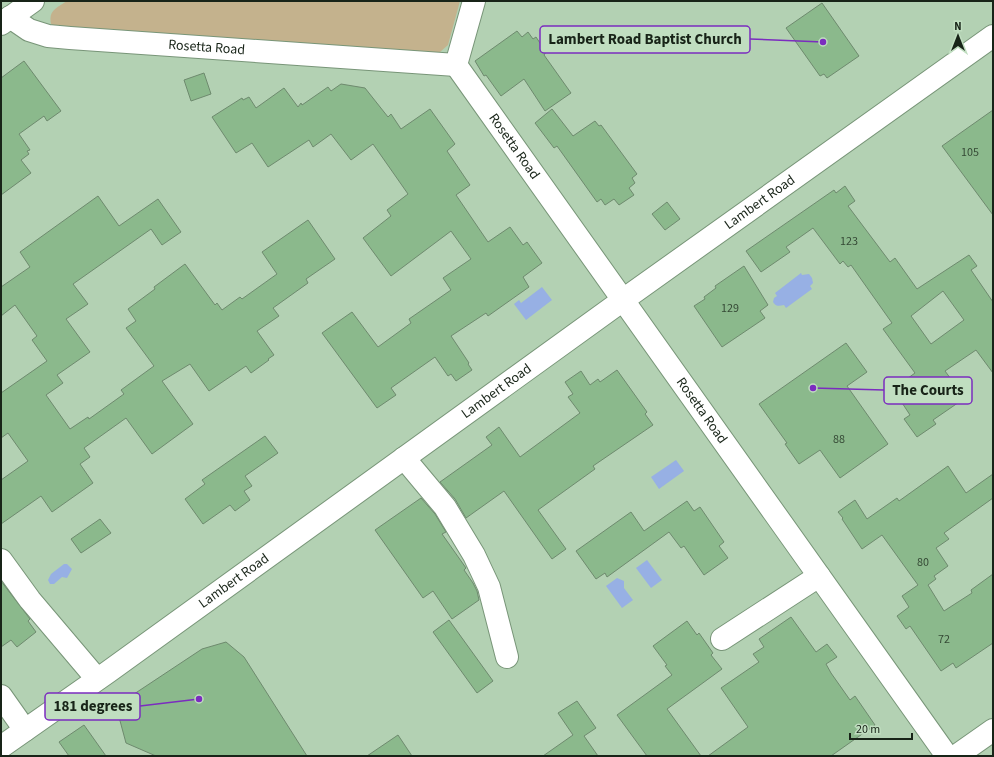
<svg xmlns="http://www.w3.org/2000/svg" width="994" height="757" viewBox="0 0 994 757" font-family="'Source Sans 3',sans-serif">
<rect width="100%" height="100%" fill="#b3d1b3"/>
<path fill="#c4b28d" d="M67,1h393l-12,44 -8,7 -7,3 -376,-27 -6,-4c-3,-14 6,-16 16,-23z"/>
<g fill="#97b0e4">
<path d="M801,273l1,2 7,-1 3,4 1,5 -3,3 2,3 -26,19 -2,-3c-5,1 -8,2 -11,-3l1,-4 3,-2 -2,-3z"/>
<polygon points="542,287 552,300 526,320 514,304 519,300 521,303"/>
<polygon points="676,460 684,471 659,489 651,477"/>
<polygon points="647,560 662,580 651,588 636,568"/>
<polygon points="64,564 67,564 72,569 67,578 62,577 54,584 50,584 48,580 51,574"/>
<polygon points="617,578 624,581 624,588 633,600 622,608 606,586"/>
</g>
<g fill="#8bb98c" stroke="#6e8a6e" fill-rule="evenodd">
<polygon points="822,3 859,56 827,78 824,74 820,76 786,28"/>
<polygon points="517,31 522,37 528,32 533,39 536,37 546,52 544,55 571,93 545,111 524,79 501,96 486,75 484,76 475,61"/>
<polygon points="24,61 61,111 47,121 44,116 19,134 30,150 27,151 29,154 21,160 31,173 1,195 1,78"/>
<polygon points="204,73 211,94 191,101 184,80"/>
<polygon points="341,84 365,88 388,117 391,114 401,129 430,109 455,144 447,151 470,185 456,195 488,242 510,227 523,245 527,242 542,263 523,277 529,287 488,316 486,313 451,336 469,363 468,364 472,370 456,381 451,374 448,376 435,357 391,388 396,395 377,408 322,333 352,312 378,347 411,323 409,319 451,290 443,278 471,259 451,231 391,276 363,238 391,216 387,210 408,194 373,144 351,160 331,134 313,147 309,140 268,167 252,143 236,153 212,117 242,98 243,100 249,97 256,108 284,88 298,107 301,103 302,105 328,87 331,91"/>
<polygon points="552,109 573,136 595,121 599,126 601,125 637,174 632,178 635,183 629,188 634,195 619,205 614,199 605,205 601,199 597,202 557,146 554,148 535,123"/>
<polygon points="993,110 993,215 942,146"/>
<path d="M845,186l10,15 -7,5 42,56 5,-4 22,31 52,-34 8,11 -6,4 22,32v71l-17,-23 -31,21 20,27 -32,22 3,4 -19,13 -13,-18 6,-4 -17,-26 22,-16 -32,-44 9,-6 -41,-58 -3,2 -5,-6 -3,3 -27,-36 -27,19 4,5 -29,20 -15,-21 88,-61 2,3zM943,291l21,29 -33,24 -20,-28z"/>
<polygon points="98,196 119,226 158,199 181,232 162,245 151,229 73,284 88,304 66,319 90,352 57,375 63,383 46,395 70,429 88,417 89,419 124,394 121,390 154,366 126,328 136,321 128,309 155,289 154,287 185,264 215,305 217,303 222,310 240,297 242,299 277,274 262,252 308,220 335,259 306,279 308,283 273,308 279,316 257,331 274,355 268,359 269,360 251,373 246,366 209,391 190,364 162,381 193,424 152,454 126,418 84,448 90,457 80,464 93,483 52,512 41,496 1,524 1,480 28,461 8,433 1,438 1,393 47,361 32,340 37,336 15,305 1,316 1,287 30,267 20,252"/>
<polygon points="667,202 680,219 665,230 652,214"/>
<polygon points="744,266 768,305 760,311 765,318 722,347 694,306 705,299 704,297 716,288 715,286"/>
<polygon points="846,343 867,372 847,386 888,444 840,478 820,450 799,464 785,444 787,443 759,404"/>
<polygon points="617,370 647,412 645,414 653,425 593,466 595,469 538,510 566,549 552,559 504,491 466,518 455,499 440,482 492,445 486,437 499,427 520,457 580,413 568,397 573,394 565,382 581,371 590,385 598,379 600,382"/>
<polygon points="265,436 278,453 245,476 252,486 244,491 250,500 235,511 230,505 203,524 185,499 205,484 202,480"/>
<polygon points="948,466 966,493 993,474 993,498 944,533 949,539 936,548 948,566 934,576 936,579 928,585 944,611 972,593 971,590 993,574 993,643 956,668 953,663 941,671 910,626 906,629 897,616 909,607 902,596 918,585 882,535 862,549 842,519 843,518 838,512 855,500 867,519 897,498 899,501"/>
<polygon points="421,498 435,514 446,532 442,534 466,568 464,570 473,583 477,591 479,600 452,619 433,591 423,598 375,530"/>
<polygon points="687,501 694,511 700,507 724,542 719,546 728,558 704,575 684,546 681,548 669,532 607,577 605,573 596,579 576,551 631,512 644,531"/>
<polygon points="100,519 111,533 81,553 71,539"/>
<polygon points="1,581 30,619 28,621 36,632 17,647 11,640 1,647"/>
<polygon points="791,617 816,652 827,644 837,657 826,664 831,673 850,700 855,696 875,725 831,756 708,756 748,727 721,688 759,662 753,654 764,647 759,639"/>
<polygon points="449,620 493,681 477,693 433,632"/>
<polygon points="687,621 697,635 699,633 713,653 711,655 722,669 667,709 701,756 647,756 617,715 672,675 665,666 667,665 653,646"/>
<polygon points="226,642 244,657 307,756 156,756 126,743 119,717 119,709 125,700 202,649"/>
<polygon points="577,701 596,728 584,736 598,756 543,756 573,735 558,713"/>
<polygon points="84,725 106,756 69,756 59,742"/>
<polygon points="398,735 412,756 367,756"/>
</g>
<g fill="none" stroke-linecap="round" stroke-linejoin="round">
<defs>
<g id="minor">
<path id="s1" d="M10,17l19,13 19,6 22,2 386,27"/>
<polyline points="1,24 33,1"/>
<path id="s2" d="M456,65l491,691"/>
<polyline points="456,65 474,1"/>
<polyline points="404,458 445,507 474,555 489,587 507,657"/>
<polyline points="1,560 30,600 97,679"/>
<polyline points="722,639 819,576"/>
<polyline points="1,696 25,730"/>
<path id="s3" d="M1,747l107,-75 515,-372 370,-264"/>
<polyline points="956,756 993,730"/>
</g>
</defs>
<use href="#minor" stroke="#789578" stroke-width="24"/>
<use href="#minor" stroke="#fff" stroke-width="22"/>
</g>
<g text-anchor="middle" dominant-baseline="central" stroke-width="3" stroke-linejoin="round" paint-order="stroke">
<g font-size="12" fill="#354935">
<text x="970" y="152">105</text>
<text x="849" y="241">123</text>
<text x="730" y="308">129</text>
<text x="839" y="439">88</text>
<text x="923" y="562">80</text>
<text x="944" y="639">72</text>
</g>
<g font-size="14" fill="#182418" stroke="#c0dec0">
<text stroke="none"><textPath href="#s1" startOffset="202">Rosetta Road</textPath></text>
<text stroke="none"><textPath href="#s2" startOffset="100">Rosetta Road</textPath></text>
<text stroke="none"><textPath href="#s3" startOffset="934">Lambert Road</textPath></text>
<text stroke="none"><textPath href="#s3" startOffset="610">Lambert Road</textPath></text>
<text stroke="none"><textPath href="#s2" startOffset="424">Rosetta Road</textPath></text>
<text stroke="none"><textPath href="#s3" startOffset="286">Lambert Road</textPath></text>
</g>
</g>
<path fill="none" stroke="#7b2cbf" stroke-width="1.5" d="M823 42L750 39M813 388L884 390M199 699L140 706"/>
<g fill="#7b2cbf" stroke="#c0dec0" stroke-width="1.5">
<circle cx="823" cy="42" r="4"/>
<circle cx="813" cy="388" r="4"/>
<circle cx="199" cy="699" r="4"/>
</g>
<g fill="#c0dec0" stroke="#7b2cbf" stroke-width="1.5">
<rect x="540" y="26" width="210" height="27" rx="4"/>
<rect x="884" y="377" width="88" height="27" rx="4"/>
<rect x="45" y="693" width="95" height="27" rx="4"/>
</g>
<g font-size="15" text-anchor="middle" font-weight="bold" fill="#182418">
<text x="645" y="44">Lambert Road Baptist Church</text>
<text x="928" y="395">The Courts</text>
<text x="93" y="711">181 degrees</text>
</g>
<rect width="994" height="757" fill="none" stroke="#182418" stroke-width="4"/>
<g transform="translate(958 36)" stroke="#c0dec0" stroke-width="3" paint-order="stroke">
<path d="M0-3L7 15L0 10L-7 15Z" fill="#182418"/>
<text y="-6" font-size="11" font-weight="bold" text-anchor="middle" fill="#182418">N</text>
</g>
<path d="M850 733v6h62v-6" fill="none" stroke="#182418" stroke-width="2"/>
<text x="856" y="733" font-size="12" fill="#182418" stroke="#c0dec0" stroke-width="3" paint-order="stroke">20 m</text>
</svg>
